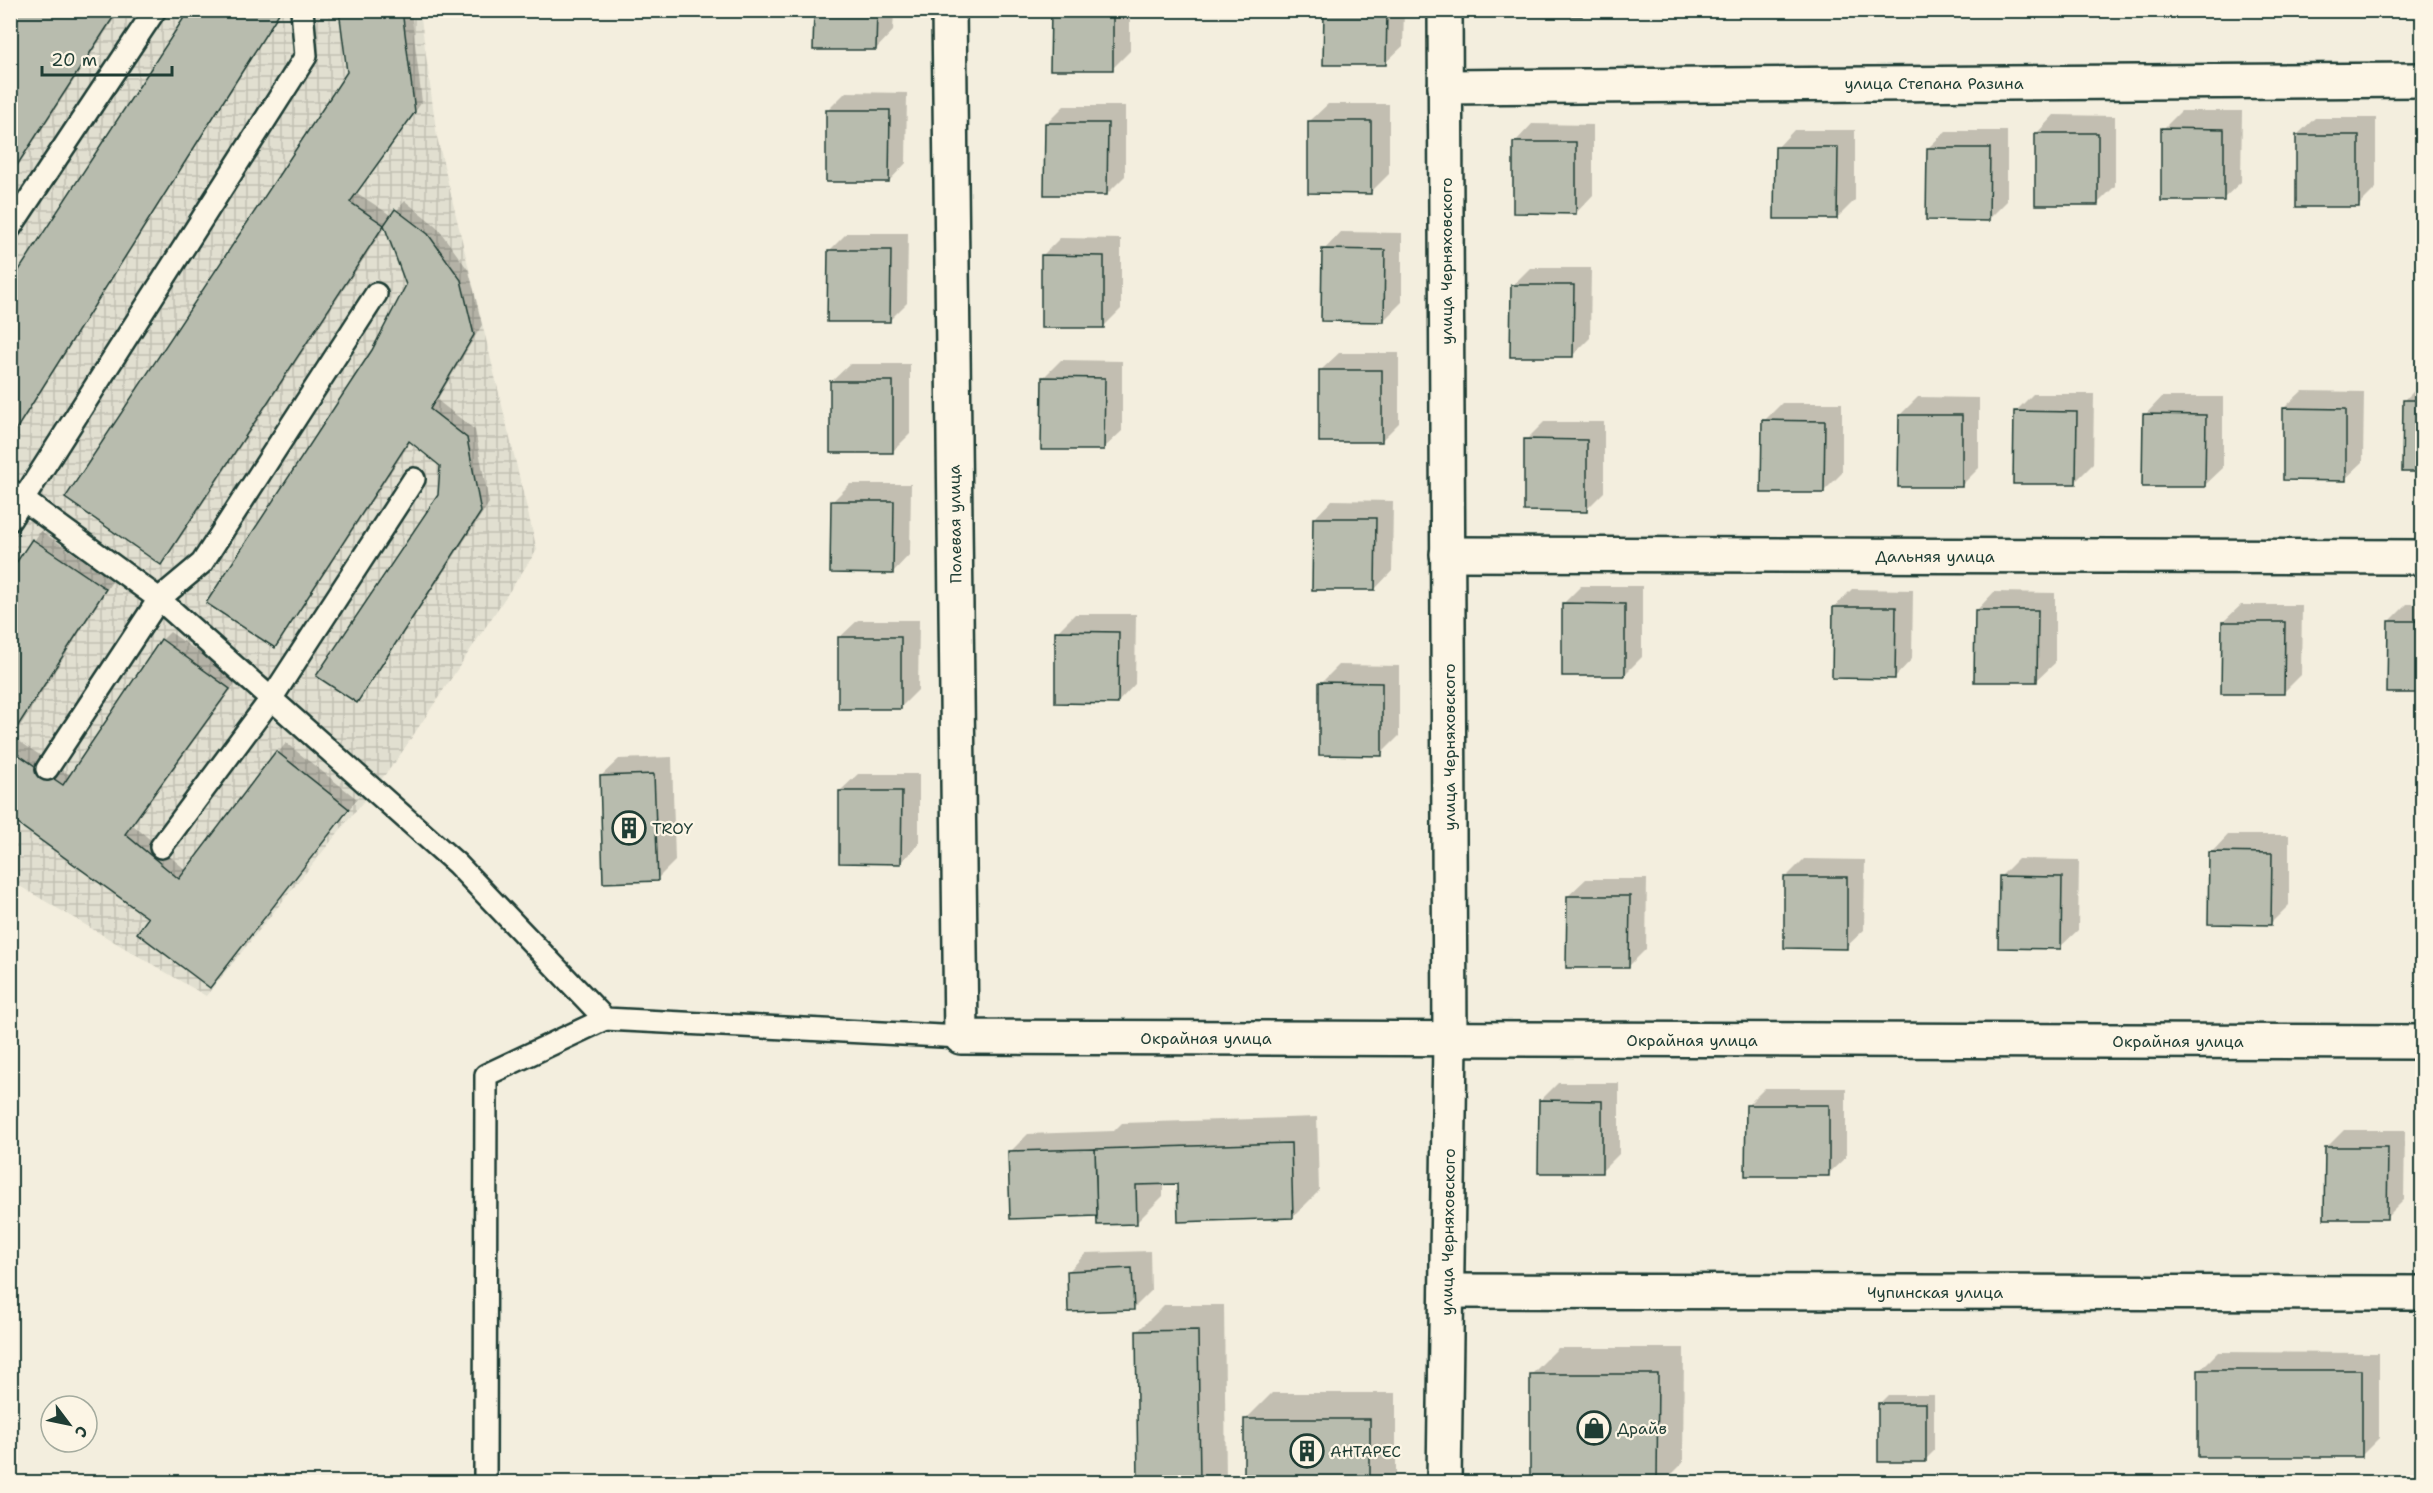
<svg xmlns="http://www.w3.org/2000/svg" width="2433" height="1493" viewBox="0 0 2433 1493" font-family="'Shantell Sans',sans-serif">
<defs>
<pattern id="industrial-grid" width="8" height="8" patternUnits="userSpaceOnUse" patternTransform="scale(1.5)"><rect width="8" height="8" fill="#e1dfd0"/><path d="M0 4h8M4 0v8" fill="none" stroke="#c1c0b3"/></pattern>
</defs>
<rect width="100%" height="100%" fill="#f3eede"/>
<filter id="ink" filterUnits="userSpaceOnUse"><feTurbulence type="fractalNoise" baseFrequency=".0167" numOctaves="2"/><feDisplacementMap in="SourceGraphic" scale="12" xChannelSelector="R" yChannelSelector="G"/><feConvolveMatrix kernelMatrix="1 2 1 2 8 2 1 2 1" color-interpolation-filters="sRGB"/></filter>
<g filter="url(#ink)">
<polygon fill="url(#industrial-grid)" points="11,11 420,11 437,137 537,550 396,761 206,996 11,881"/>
<g fill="#0003">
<polygon points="20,10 120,10 10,178 10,24"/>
<polygon points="191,10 282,10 10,441 10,287"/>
<polygon points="340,10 411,10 422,102 357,193 392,216 405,201 436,226 469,271 482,325 437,400 475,430 489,503 365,692 357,701 439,495 442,466 411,441 283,637 275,646 374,351 408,285 386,225 169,555 161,563 348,72"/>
<polygon points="815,10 894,10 893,31 876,49"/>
<polygon points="1052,10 1130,10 1130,51 1112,69"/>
<polygon points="1325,10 1404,10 1403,46 1385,63"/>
<polygon points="846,92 907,93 906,163 889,181 828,110"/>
<polygon points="1328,104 1389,104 1389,174 1371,192 1310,121"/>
<polygon points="1064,106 1125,106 1125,176 1107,194 1047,123"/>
<polygon points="2181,111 2242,111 2241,182 2223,199 2163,129"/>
<polygon points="2054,115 2115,116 2115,186 2097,204 2037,133"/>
<polygon points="2315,118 2376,118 2376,188 2358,206 2297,135"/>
<polygon points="1532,124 1593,125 1593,195 1576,213 1515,142"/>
<polygon points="1794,130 1855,130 1855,200 1837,218 1777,148"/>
<polygon points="1946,131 2007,131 2007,201 1989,219 1928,148"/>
<polygon points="1341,232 1402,233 1402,302 1384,320 1324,250"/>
<polygon points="847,233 908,233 907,303 889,321 829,251"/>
<polygon points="1060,238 1121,239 1121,309 1103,327 1042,256"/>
<polygon points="1530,268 1591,268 1590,338 1572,356 1512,286"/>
<polygon points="1339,353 1399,353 1399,423 1381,441 1321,370"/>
<polygon points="1061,360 1122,361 1122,431 1104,448 1043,378"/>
<polygon points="850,364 910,364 910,434 892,452 832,381"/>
<polygon points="2422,383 2422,471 2404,471 2404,401"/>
<polygon points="2302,391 2364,392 2363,462 2345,479 2284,408"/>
<polygon points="2033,394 2094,394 2093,464 2075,482 2015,412"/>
<polygon points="1918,397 1979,398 1979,468 1961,486 1900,415"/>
<polygon points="2162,397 2223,397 2223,468 2205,485 2145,415"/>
<polygon points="1782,403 1842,403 1842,473 1824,491 1764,421"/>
<polygon points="1544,422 1604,422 1604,492 1586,510 1526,440"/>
<polygon points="850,484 911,484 910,554 893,572 832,502"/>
<polygon points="1332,500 1393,501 1392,571 1375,589 1315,518"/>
<polygon points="41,531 113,580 13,737 71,776 162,640 170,632 238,680 133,825 187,871 286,743 357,799 210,986 150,918 10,817 10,574"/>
<polygon points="1581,586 1642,586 1642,657 1624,675 1563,604"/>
<polygon points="1852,589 1913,590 1912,659 1895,677 1834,607"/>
<polygon points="1994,592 2055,593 2055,663 2037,680 1977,610"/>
<polygon points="2407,604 2422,604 2422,692 2389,692 2389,622"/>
<polygon points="2241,605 2302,605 2301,675 2283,693 2223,622"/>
<polygon points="1075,614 1136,614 1135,684 1118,702 1057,632"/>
<polygon points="858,620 919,620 918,690 900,708 840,637"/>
<polygon points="1339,665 1399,666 1399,736 1381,754 1321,683"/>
<polygon points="672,757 675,861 657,879 601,776 619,759"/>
<polygon points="858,774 919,774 919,844 901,862 840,791"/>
<polygon points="2228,835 2289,835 2289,905 2271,923 2211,853"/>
<polygon points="1804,859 1865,860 1864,930 1846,947 1786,877"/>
<polygon points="2018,859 2079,860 2078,930 2060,947 2000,877"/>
<polygon points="1586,879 1647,879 1646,949 1628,967 1568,896"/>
<polygon points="1558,1083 1619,1083 1619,1154 1601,1172 1540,1101"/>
<polygon points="1765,1088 1846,1088 1846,1157 1828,1174 1747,1106"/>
<polygon points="1317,1117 1319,1191 1293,1217 1178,1182 1163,1183 1163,1196 1137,1222 1098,1213 1010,1152 1028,1134 1114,1131 1122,1123"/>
<polygon points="2344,1130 2405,1130 2404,1200 2386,1218 2326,1148"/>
<polygon points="1150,1251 1151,1291 1133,1309 1069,1271 1086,1253"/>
<polygon points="1164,1305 1224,1305 1226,1482 1140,1482 1137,1332"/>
<polygon points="1558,1348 1684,1348 1683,1463 1664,1482 1531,1482 1531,1375"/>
<polygon points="2218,1352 2379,1353 2379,1438 2361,1456 2200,1370"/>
<polygon points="1272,1393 1396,1393 1396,1475 1388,1482 1245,1482 1246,1419"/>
<polygon points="1888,1395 1934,1395 1934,1451 1925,1460 1879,1404"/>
</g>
<g fill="#b8bcae" stroke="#1f3d34" stroke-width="1.5">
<polygon points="18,10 118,10 10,176 10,22"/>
<polygon points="189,10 281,10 10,439 10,284"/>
<polygon points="339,10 402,10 415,112 350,202 384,225 161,565 65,498 347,72"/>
<polygon points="814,10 877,10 876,50 813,50"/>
<polygon points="1051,10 1113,10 1113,70 1050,70"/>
<polygon points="1324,10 1387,10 1386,65 1323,65"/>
<rect x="1511" y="10" width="71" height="6"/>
<rect x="1897" y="10" width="63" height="5"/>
<polygon points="826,110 890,110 889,182 826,182"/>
<polygon points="1308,121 1371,121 1371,194 1308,193"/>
<polygon points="1045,123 1108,123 1107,195 1044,195"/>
<polygon points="2161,128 2224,129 2224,201 2161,201"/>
<rect x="2035" y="133" width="63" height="72"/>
<rect x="2296" y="135" width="63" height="72"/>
<polygon points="1513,142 1576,142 1576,214 1513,213"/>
<polygon points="1775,147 1838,147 1837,219 1774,219"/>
<polygon points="1927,148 1990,148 1989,221 1926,220"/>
<polygon points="395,209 428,234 461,280 474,335 430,409 467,438 481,512 357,703 316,676 438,495 440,466 409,441 275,648 206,603 372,350 406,285 384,225"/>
<polygon points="1322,249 1385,250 1384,322 1321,321"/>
<polygon points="828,250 891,250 890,322 827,322"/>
<polygon points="1041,255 1104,256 1104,328 1041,328"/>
<polygon points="1511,285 1574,285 1573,357 1510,357"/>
<rect x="1319" y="370" width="63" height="72"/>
<polygon points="1042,377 1105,378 1104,450 1041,450"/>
<rect x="830" y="381" width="63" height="72"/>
<polygon points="2403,400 2422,400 2422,472 2402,472"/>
<polygon points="2283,408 2346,409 2346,481 2283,480"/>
<polygon points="2014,411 2077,412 2076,484 2013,484"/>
<polygon points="2143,414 2206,415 2205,487 2142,487"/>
<polygon points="1899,415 1962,415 1962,487 1898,487"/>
<polygon points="1762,420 1825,421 1824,493 1761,493"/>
<polygon points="1524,439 1587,440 1587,512 1524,511"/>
<polygon points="831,501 894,501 893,574 830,573"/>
<polygon points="1313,518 1376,518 1375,590 1312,590"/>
<polygon points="32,539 106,589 10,738 10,572"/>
<polygon points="1562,603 1625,604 1625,676 1562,676"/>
<polygon points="1833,607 1896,607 1895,679 1832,678"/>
<polygon points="1975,610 2038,610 2037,682 1974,682"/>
<polygon points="2388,621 2422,621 2422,693 2387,693"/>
<polygon points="2222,622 2285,622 2284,694 2221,694"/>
<polygon points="1055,631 1119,632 1118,704 1055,703"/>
<rect x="838" y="637" width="63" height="72"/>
<polygon points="161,639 230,689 125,834 179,879 276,751 349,809 210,988 137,933 148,918 10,818 10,749 63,785"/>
<polygon points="1319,682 1382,683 1382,756 1319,755"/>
<polygon points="654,774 658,881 603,883 600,776"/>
<polygon points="839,791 902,791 901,864 839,863"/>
<polygon points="2209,852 2272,853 2271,925 2208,924"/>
<polygon points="1999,876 2062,877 2061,949 1998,948"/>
<polygon points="1784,877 1847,877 1847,949 1784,948"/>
<polygon points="1567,896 1630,896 1629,968 1566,968"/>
<polygon points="1539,1100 1602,1101 1602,1173 1538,1173"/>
<polygon points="1746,1105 1829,1105 1829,1176 1745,1176"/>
<polygon points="1291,1143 1293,1218 1178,1222 1177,1184 1136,1185 1137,1224 1097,1225 1095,1149"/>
<polygon points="2325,1147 2388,1147 2387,1219 2324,1219"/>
<polygon points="1095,1149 1097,1216 1010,1219 1008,1151"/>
<polygon points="1132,1268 1134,1310 1068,1312 1067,1271"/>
<polygon points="1198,1330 1200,1482 1138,1482 1136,1331"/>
<rect x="2198" y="1370" width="164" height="87"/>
<polygon points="1530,1374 1658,1374 1657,1482 1530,1482"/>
<rect x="1878" y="1403" width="48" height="59"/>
<rect x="1244" y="1419" width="126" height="63"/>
</g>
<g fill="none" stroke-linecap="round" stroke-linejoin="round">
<defs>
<g id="service">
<polyline points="10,228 155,10"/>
<polyline points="10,490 159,599 457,864 605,1019 961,1037"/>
<polyline points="10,520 306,56 302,10"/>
<polyline points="47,769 159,599 202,563 376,294"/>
<polyline points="161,847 271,699 414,479"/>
<polyline points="485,1482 486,1075 605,1019"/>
</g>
<g id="minor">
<polyline points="949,10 961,1037 2422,1042"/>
<polyline points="1445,87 2422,80"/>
<polyline points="1447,554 2422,557"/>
<polyline points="1447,1291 2422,1293"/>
<polyline points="1444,1482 1450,1040 1445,10"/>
</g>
</defs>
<use href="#service" stroke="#1f3d34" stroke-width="26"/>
<use href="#minor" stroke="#1f3d34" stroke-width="38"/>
<use href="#service" stroke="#fcf5e5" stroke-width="21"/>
<use href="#minor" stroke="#fcf5e5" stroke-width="33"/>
</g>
</g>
<defs>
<symbol id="building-ring" viewBox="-11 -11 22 22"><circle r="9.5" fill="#fcf5e5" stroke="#1f3d34" stroke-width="1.5"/><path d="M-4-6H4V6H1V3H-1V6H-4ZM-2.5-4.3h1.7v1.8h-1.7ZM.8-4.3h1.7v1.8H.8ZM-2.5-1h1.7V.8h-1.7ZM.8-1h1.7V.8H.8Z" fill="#1f3d34"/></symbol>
<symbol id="shop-ring" viewBox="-11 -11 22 22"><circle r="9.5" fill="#fcf5e5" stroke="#1f3d34" stroke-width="1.5"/><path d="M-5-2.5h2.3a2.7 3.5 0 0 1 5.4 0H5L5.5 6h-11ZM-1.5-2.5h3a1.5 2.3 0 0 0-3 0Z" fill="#1f3d34"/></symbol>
</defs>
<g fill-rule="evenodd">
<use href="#building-ring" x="610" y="809" width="38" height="38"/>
<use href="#shop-ring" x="1575" y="1409" width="38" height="38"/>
<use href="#building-ring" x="1288" y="1432" width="38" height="38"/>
</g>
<g text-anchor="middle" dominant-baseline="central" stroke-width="4.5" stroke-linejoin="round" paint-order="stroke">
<g font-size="16" fill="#1f3d34" stroke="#fcf5e5">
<text x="1934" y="83">улица Степана Разина</text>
<text transform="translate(1446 261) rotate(-90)">улица Черняховского</text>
<text transform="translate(955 524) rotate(-91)">Полевая улица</text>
<text x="1935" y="556">Дальняя улица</text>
<text transform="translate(1449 747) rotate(-90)">улица Черняховского</text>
<text x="1206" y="1038">Окрайная улица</text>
<text x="1692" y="1040">Окрайная улица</text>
<text x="2178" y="1041">Окрайная улица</text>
<text transform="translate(1448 1232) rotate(-89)">улица Черняховского</text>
<text x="1935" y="1292">Чупинская улица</text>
</g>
<g font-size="16" fill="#1f3d34" stroke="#fcf5e5" text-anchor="start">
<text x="652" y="828">TROY</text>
<text x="1617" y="1428">Драйв</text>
<text x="1330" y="1451">АНТАРЕС</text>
</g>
</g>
<rect width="2433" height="1493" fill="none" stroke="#fcf5e5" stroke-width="36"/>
<rect x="18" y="18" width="2397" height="1457" fill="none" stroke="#1f3d34" stroke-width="2" filter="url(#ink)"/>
<g transform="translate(69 1424) rotate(122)"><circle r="28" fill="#fcf5e5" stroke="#a4ab9e" stroke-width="1.5"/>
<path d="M0-4.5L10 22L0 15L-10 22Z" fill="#1f3d34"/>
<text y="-9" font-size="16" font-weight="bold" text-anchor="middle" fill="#1f3d34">С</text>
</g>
<path d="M42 66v9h130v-9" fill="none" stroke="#1f3d34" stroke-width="3"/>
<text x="51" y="66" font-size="18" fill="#1f3d34" stroke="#fcf5e5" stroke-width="4.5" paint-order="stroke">20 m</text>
</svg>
